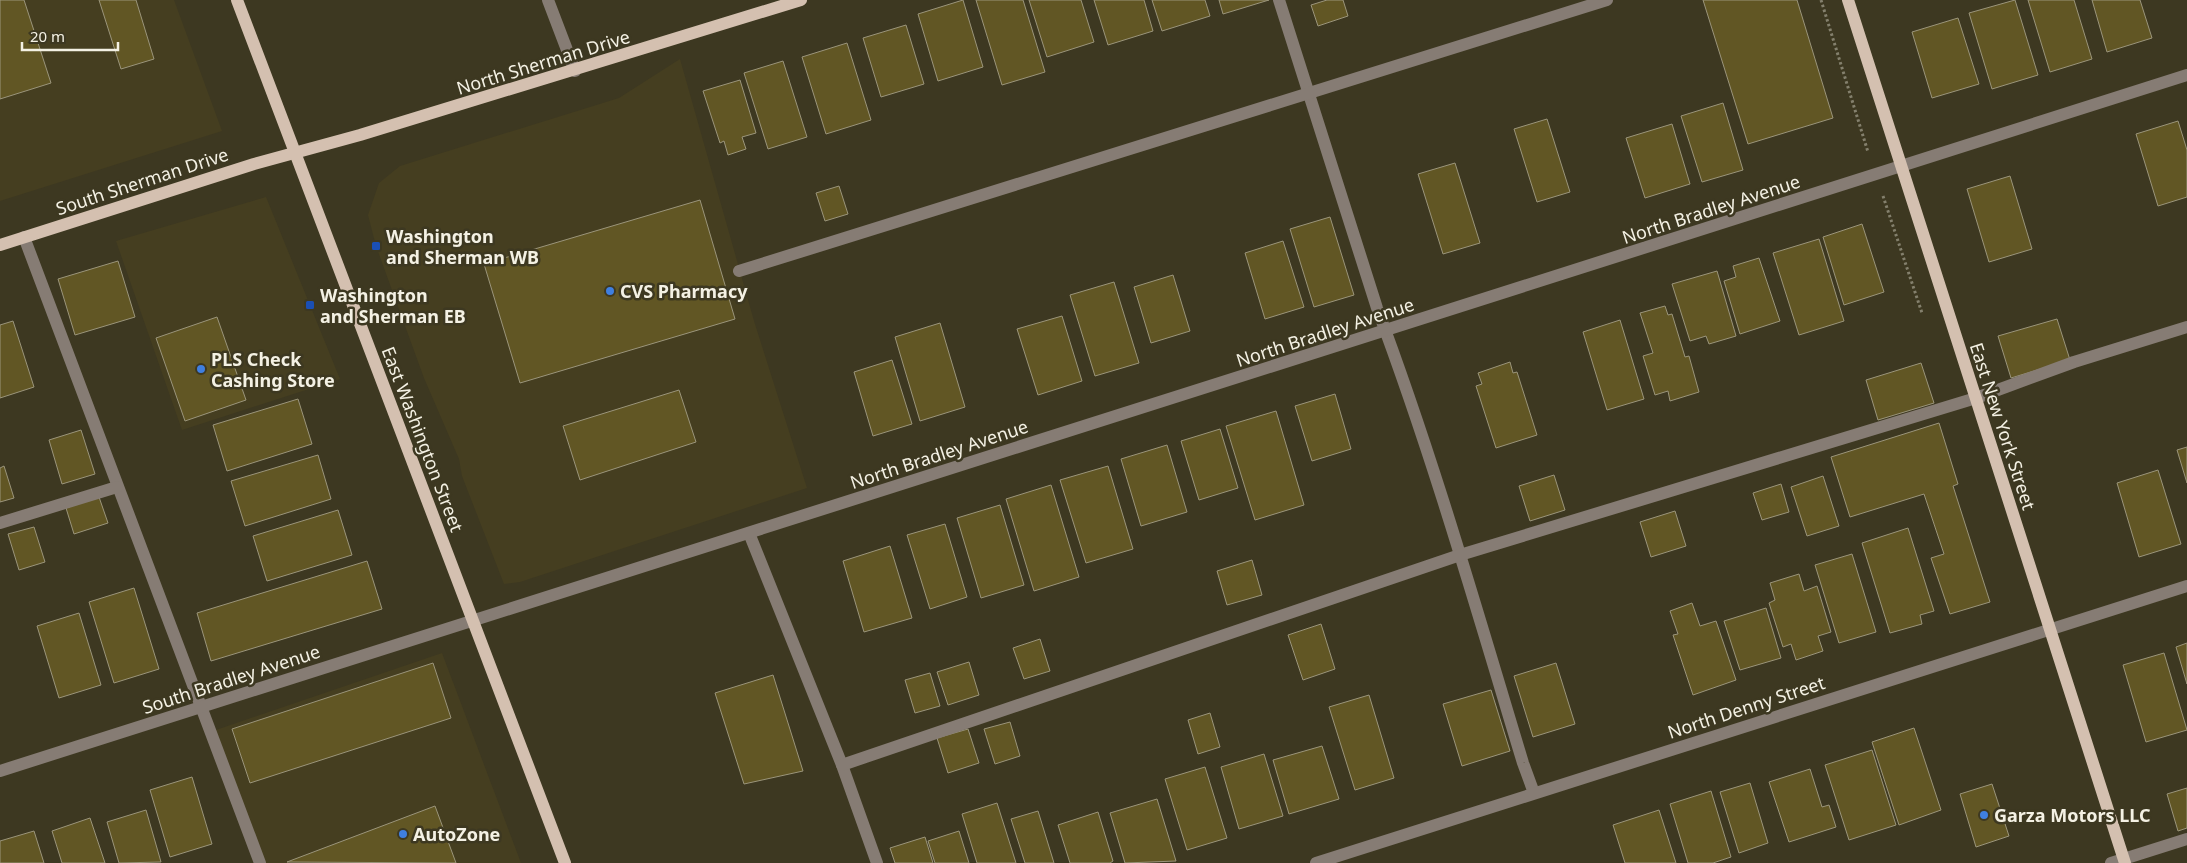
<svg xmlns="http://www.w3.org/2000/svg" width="2187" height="863" viewBox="0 0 2187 863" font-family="'Noto Sans',sans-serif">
<rect width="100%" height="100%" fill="#3d3821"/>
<g fill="#453e20">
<polygon points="0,0 174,0 222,131 0,201"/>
<polygon points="680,59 754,321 807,488 520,582 504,584 462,476 459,459 424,378 376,246 368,215 379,183 400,166 619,98"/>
<polygon points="266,197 340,379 182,430 116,241"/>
<polygon points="442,653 521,863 261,863 210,732"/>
</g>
<g fill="#615624" stroke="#9b957b">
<polygon points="0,0 24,0 51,83 0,99"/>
<polygon points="99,0 136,0 154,59 121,69"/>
<polygon points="963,0 983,67 938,81 918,14"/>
<polygon points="976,0 1023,0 1045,72 1002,85"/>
<polygon points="1029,0 1081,0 1094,42 1047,57"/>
<polygon points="1094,0 1144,0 1153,31 1108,45"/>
<polygon points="1152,0 1205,0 1210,16 1162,31"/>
<polygon points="1219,0 1269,0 1223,14"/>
<polygon points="1327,0 1343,0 1348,16 1318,26 1311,5"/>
<polygon points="1703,0 1797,0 1833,118 1748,144"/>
<polygon points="2015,0 2038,75 1992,89 1969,13"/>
<polygon points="2028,0 2074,0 2092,59 2050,72"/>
<polygon points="2092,0 2140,0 2152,38 2107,52"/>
<polygon points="1958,18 1979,84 1932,98 1912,32"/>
<polygon points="906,25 924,84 881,97 863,38"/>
<polygon points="847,43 871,120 826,134 802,57"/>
<polygon points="783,61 807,137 768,149 744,73"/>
<polygon points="740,80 756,133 742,137 746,149 728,155 724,141 720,143 703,91"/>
<polygon points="1723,103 1743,170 1702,182 1681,116"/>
<polygon points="1547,119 1570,192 1537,202 1514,129"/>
<polygon points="2178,121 2187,150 2187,197 2158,206 2136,134"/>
<polygon points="1672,124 1690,184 1645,198 1626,138"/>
<polygon points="1455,163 1480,243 1443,254 1418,174"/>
<polygon points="2010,176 2032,249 1989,262 1967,189"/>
<polygon points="839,186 848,214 825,221 816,193"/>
<polygon points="700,200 735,319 520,383 484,264"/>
<polygon points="1330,217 1354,295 1314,307 1290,229"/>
<polygon points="1862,224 1884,292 1844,305 1823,237"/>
<polygon points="1819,239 1844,321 1799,335 1773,253"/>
<polygon points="1283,241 1304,307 1265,319 1245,253"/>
<polygon points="1759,258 1780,321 1740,334 1724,281 1736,277 1733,266"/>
<polygon points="118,261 135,317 75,335 58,279"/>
<polygon points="1717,271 1736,336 1709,344 1706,336 1690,341 1672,284"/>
<polygon points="1173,275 1190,331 1151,343 1134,287"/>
<polygon points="1114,282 1139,363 1095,376 1070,295"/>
<polygon points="1665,306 1668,315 1672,314 1685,357 1689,356 1699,392 1670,401 1668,391 1655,395 1643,356 1653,353 1640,313"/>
<polygon points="1062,316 1082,381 1038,395 1017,329"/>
<polygon points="217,317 246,400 185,421 156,338"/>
<polygon points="2057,319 2070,360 2011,378 1998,336"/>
<polygon points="1620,320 1644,399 1607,410 1583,332"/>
<polygon points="13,321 34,387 0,398 0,325"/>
<polygon points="940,323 965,407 920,421 895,337"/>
<polygon points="892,360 912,424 873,436 854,372"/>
<polygon points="1510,362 1513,373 1517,372 1537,435 1496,448 1476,386 1482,384 1478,373"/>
<polygon points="1921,363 1934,403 1878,420 1866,380"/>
<polygon points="679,390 696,442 580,480 563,426"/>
<polygon points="1335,394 1351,449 1312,461 1295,406"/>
<polygon points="298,399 312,444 227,471 213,425"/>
<polygon points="1276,411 1304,505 1255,520 1226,426"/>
<polygon points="1939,423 1958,484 1953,486 1990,602 1950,614 1931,558 1944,554 1924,494 1850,517 1831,457"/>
<polygon points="1220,429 1238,488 1199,500 1181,441"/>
<polygon points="81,430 95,474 62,484 49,440"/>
<polygon points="1167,445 1187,512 1141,526 1121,459"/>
<polygon points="2187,447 2187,483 2177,450"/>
<polygon points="318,455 331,499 245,526 231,481"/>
<polygon points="4,466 14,498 0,502 0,468"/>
<polygon points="1108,466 1133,549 1086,563 1060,480"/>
<polygon points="2158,470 2181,544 2139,557 2117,483"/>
<polygon points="1554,475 1565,510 1530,521 1519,486"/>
<polygon points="1823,476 1839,526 1807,536 1791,487"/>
<polygon points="1781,484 1789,512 1762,520 1753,493"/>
<polygon points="1051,485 1079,577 1034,591 1006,499"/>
<polygon points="99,497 108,523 74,534 66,508"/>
<polygon points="1000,505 1024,585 981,598 957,518"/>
<polygon points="338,510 352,555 267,581 253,536"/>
<polygon points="1675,511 1686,546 1651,557 1640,522"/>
<polygon points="945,524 967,597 930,609 907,535"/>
<polygon points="34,527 45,562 19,570 8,534"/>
<polygon points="1908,528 1934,611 1920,615 1922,624 1890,633 1862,543"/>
<polygon points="890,546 912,618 864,632 843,561"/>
<polygon points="1852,554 1876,632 1839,643 1815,565"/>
<polygon points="1252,560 1262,595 1227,605 1217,571"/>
<polygon points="367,561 382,609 211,661 197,613"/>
<polygon points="1799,574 1804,591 1817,586 1831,632 1818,636 1823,651 1796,660 1791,644 1783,647 1769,603 1775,600 1770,583"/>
<polygon points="134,588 159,669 114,683 89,602"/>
<polygon points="1692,603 1700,626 1716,621 1736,680 1693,695 1673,635 1678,634 1670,611"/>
<polygon points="1766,608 1781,658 1740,670 1724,621"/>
<polygon points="79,613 101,685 59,698 37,626"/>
<polygon points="1321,624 1335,669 1303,680 1288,635"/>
<polygon points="1040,639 1050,671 1024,679 1013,648"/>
<polygon points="2187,643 2187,684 2176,647"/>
<polygon points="2164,653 2187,730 2146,742 2123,665"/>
<polygon points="969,662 979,695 948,705 937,672"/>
<polygon points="433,663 451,718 250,783 232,729"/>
<polygon points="1556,663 1575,724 1533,737 1514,676"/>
<polygon points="930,673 940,706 915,713 905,680"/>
<polygon points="773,675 803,771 744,784 715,693"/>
<polygon points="1491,690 1510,751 1462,766 1443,704"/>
<polygon points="1369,695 1394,778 1355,790 1329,707"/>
<polygon points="1210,713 1220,747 1198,754 1188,720"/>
<polygon points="1010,722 1020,756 995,764 984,729"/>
<polygon points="1914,728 1941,810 1899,825 1872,742"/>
<polygon points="968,729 979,763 948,773 937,738"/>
<polygon points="1322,746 1339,799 1289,814 1273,760"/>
<polygon points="1872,750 1896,825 1849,840 1825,765"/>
<polygon points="1264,754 1283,816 1239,829 1221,767"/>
<polygon points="1205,767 1227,838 1187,850 1165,779"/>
<polygon points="1810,769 1822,807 1829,805 1836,827 1789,842 1769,782"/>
<polygon points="192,777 212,844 170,857 150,790"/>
<polygon points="1750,783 1768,843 1739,853 1720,792"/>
<polygon points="1992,784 2009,836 1976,847 1960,794"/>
<polygon points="2187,788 2187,828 2178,831 2167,794"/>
<polygon points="1711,791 1731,857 1713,863 1688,863 1670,804"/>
<polygon points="1157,799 1176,861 1125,863 1110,813"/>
<polygon points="997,803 1016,863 977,863 962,814"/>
<polygon points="435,806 456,863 287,862"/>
<polygon points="146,810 161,862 119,863 107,822"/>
<polygon points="1659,810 1676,863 1625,863 1613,825"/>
<polygon points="1038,811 1054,863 1025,863 1011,819"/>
<polygon points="1098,812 1113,861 1110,863 1070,863 1058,825"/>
<polygon points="90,818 105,863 62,863 52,831"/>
<polygon points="34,831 44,863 0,863 0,841"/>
<polygon points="959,831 969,863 935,863 928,841"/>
<polygon points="925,837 933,863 895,863 890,848"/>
</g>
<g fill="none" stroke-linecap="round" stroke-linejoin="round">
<g stroke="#84806d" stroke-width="3" stroke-dasharray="2.5 2.5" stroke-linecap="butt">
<polyline points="1821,0 1868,152"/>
<polyline points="1883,196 1922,313"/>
</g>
<g stroke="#867c74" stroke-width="12">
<polyline points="548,0 575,71"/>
<path d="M1279,0l98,308c56,149 100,303 146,455l11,30"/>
<polyline points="24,237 260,863"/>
<polyline points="739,271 1607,0"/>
<polyline points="0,523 117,487"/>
<polyline points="749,533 842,765 877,863"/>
<polyline points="842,765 1460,555 1976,398 2074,362 2187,327"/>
<polyline points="0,771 2187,75"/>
<polyline points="1316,863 2187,586"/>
<polyline points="2111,863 2187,839"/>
</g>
<g stroke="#d4c0b0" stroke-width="12">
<polyline points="237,0 565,863"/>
<polyline points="1848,0 2125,863"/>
<polyline points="0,245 254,164 360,135 801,0"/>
</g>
</g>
<g fill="#1a4fb4" stroke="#3d3821" stroke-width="2">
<rect x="371" y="241" width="10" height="10" rx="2.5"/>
<rect x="305" y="300" width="10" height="10" rx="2.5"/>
</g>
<g fill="#3f7fe0" stroke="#3d3821" stroke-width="2">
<circle cx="610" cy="291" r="5"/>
<circle cx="201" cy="369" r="5"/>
<circle cx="1984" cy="815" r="5"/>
<circle cx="403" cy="834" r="5"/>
</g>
<g text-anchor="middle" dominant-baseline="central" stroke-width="5" stroke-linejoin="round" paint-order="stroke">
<g font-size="18" fill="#f4f1e4" stroke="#3d3821">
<text transform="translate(543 62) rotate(-17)">North Sherman Drive</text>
<text transform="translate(142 181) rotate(-18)">South Sherman Drive</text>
<text transform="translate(1711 209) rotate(-18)">North Bradley Avenue</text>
<text transform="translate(1325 332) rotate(-18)">North Bradley Avenue</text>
<text transform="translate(2003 426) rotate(72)">East New York Street</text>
<text transform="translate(423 439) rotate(69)">East Washington Street</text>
<text transform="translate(939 454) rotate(-18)">North Bradley Avenue</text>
<text transform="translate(231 679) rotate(-18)">South Bradley Avenue</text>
<text transform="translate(1746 707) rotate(-18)">North Denny Street</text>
</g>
<g font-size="18" font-weight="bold" fill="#f4f1e4" stroke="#3d3821" text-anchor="start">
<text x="386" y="236">Washington<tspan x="386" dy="21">and Sherman WB</tspan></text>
<text x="620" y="291">CVS Pharmacy</text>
<text x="320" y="295">Washington<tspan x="320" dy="21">and Sherman EB</tspan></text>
<text x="211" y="359">PLS Check<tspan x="211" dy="21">Cashing Store</tspan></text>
<text x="1994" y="815">Garza Motors LLC</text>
<text x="413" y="834">AutoZone</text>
</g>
</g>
<path d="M22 42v8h96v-8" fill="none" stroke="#f4f1e4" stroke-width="2.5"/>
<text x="30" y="42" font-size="15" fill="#f4f1e4" stroke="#3d3821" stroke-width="4" paint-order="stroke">20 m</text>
</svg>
